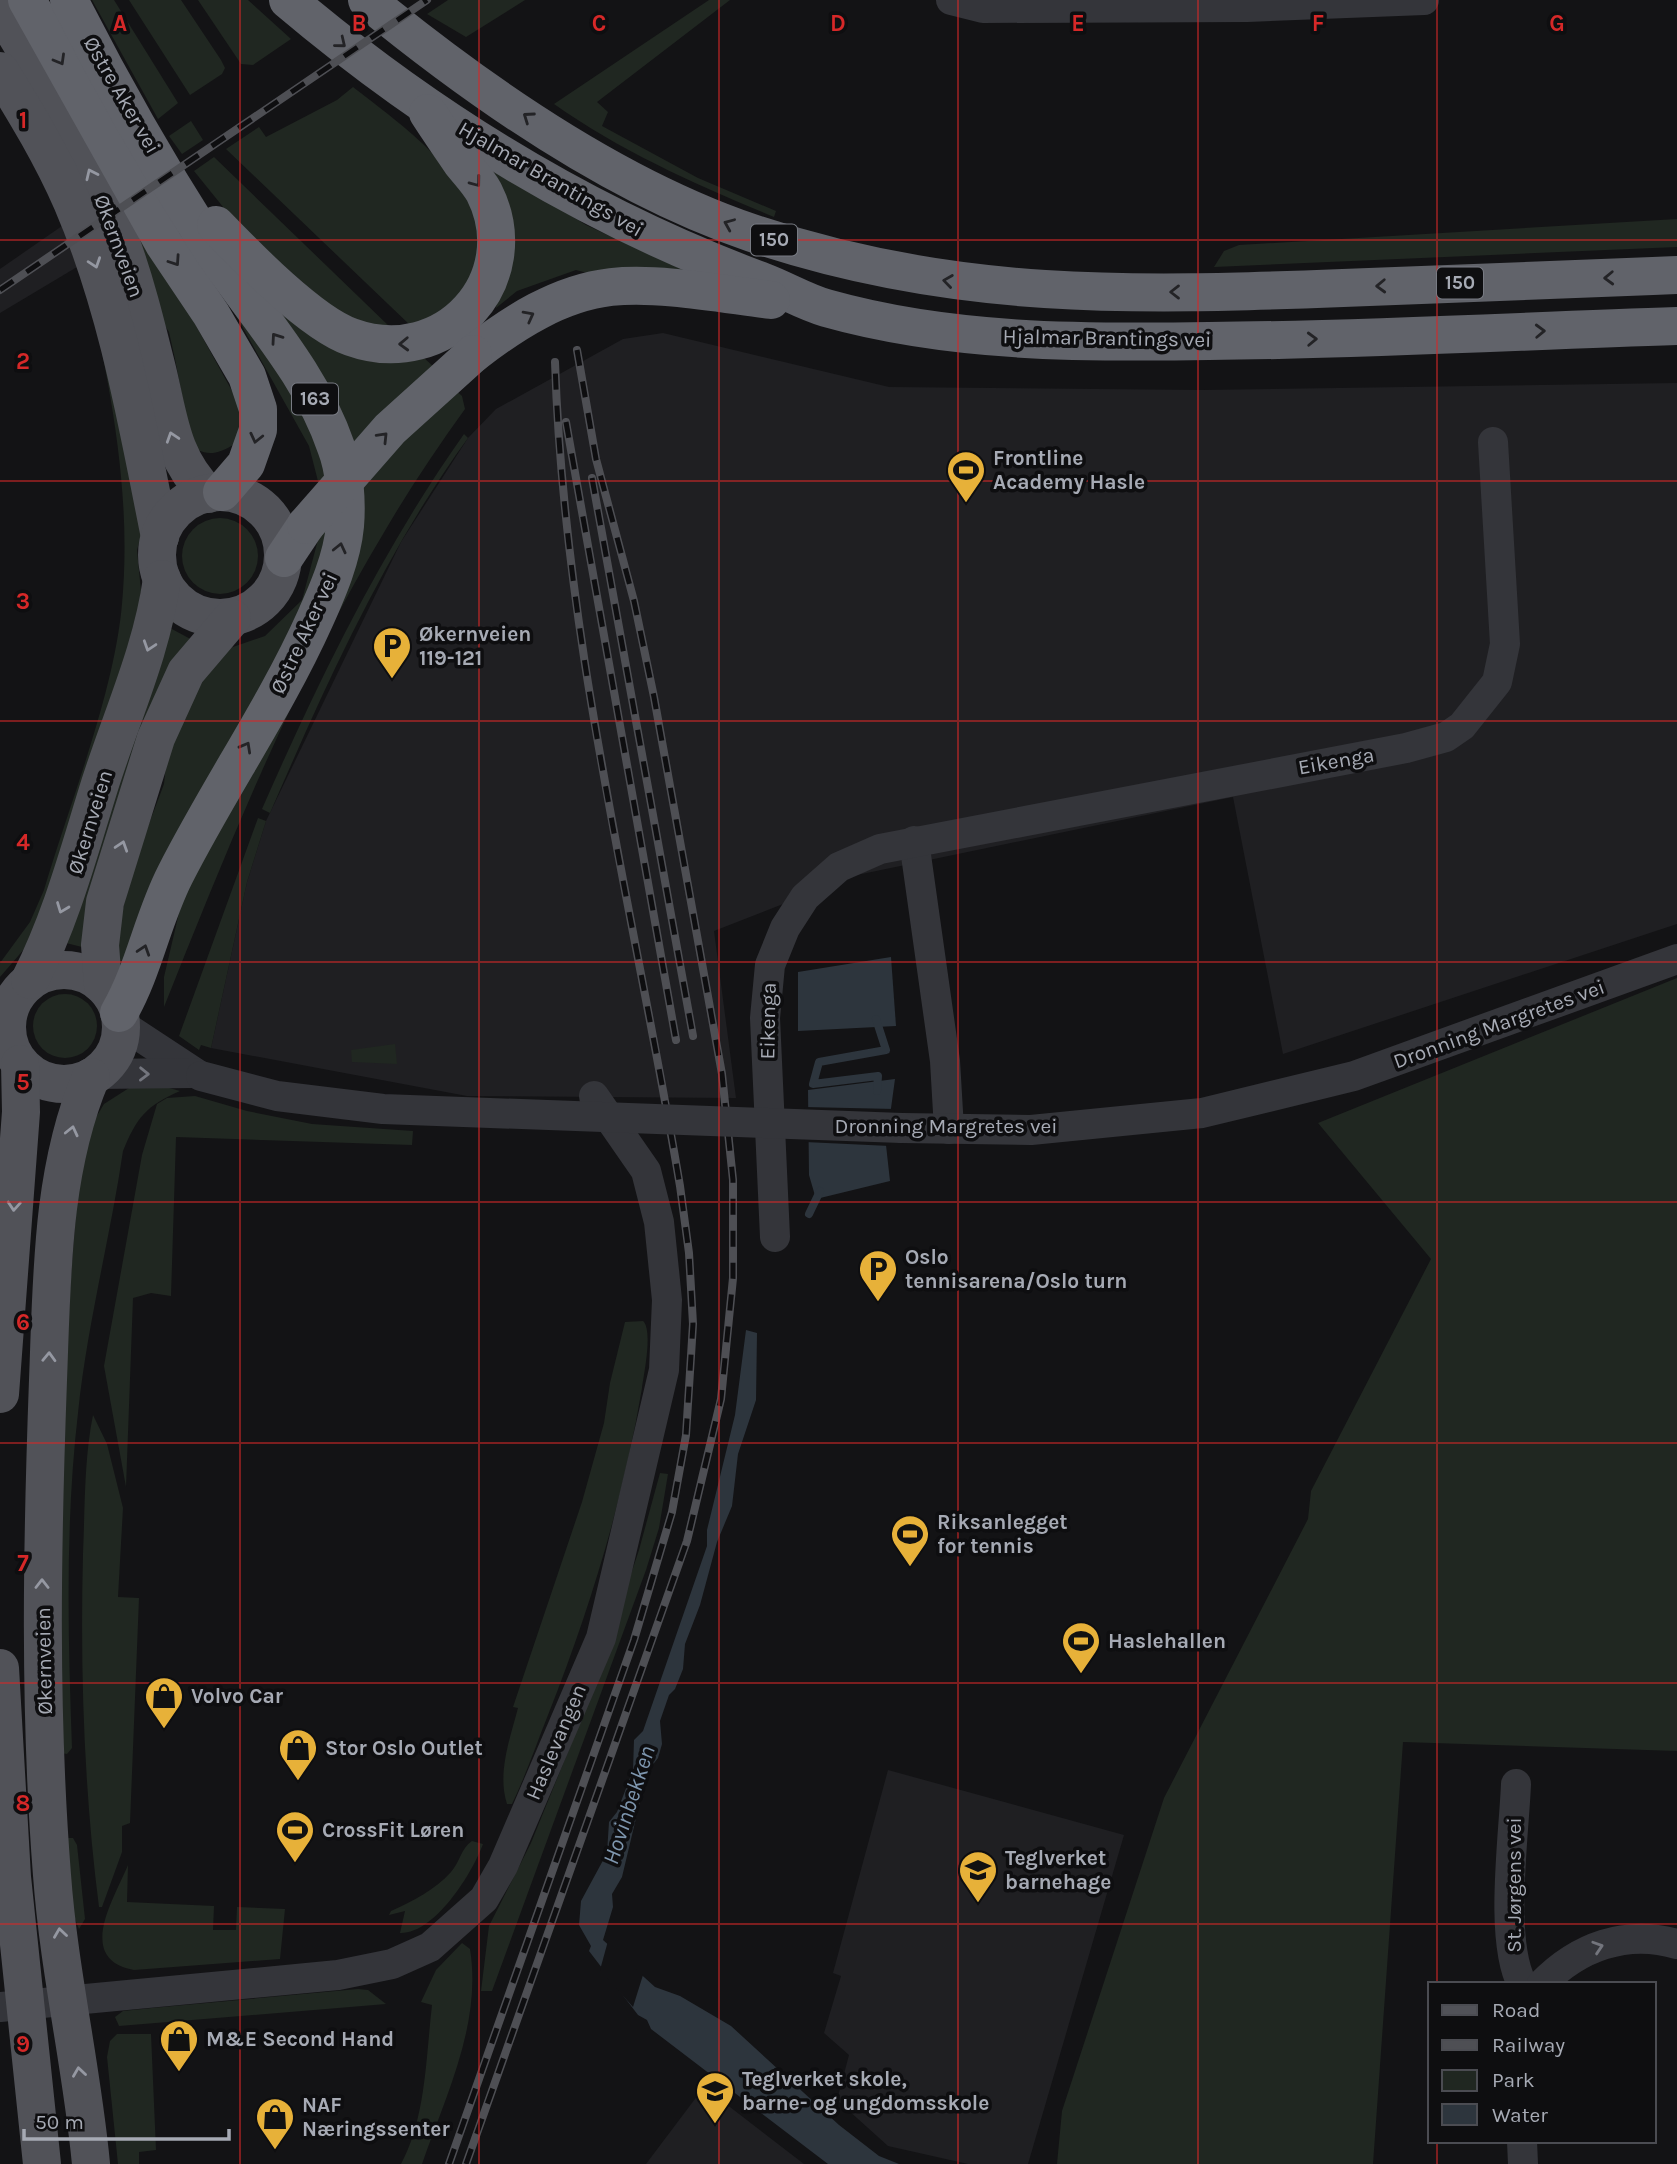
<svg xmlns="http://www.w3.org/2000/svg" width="1677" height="2164" viewBox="0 0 1677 2164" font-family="Karla,sans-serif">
<rect width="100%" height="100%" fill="#131315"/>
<g fill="#1f1f22">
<polygon points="62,226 77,267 0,313 0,269"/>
<polygon points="663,333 889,387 1203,390 1677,383 1677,924 1283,1054 1233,797 857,875 714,931 736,1098 467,1096 211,1048 247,882 266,821 401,542 468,438 496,409 623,339"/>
<polygon points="888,1770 1124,1835 1028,2164 968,2164 888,2146 837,2100 849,2055 824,2033 841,1976 833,1973"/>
<polygon points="704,2087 804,2164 646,2164"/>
</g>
<g fill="#202721">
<polygon points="92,0 114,0 178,103 158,119"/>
<polygon points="129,0 181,0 221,60 225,68 222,74 190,95"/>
<polygon points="198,0 248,0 291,39 253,65 241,64"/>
<polygon points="448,0 525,0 466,37 427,14"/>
<path d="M709,0h21l-133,102 11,10 -6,14 96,52 78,33 -2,6c-77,-32 -152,-65 -220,-113z"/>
<path d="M353,87c51,40 140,100 124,174 -7,34 -35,53 -66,65l-185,-177 33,-22 7,10 71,-37z"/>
<polygon points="191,121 203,140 182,154 169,136"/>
<polygon points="214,157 392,329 377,328 336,312 236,223 194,171"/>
<polygon points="476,157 586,225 712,283 602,277 576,270 517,291 496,308 499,289"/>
<path d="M134,213l103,187 4,19 -6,25c-22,13 -31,12 -52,-3l1,-35 -9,-47 -6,-27 -16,-25z"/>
<polygon points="1677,219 1677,247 1214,267 1224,251 1239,245"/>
<path d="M79,248l65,276 -7,26 4,41 -7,51 -103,299 -31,36v-14l30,-41 14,-32c26,-88 70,-196 78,-286 11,-121 -16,-239 -43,-356z"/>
<polygon points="252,277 338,350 374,362 424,358 434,367 351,447"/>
<polygon points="229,303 292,381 331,470 319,485 309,446"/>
<path d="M453,388l9,8 3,13c-28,39 -55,79 -79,120 -91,151 -157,315 -222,478v-30l26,-111 167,-383z"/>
<path d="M464,434l4,4c-83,114 -142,246 -198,375l-8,-4c57,-130 120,-259 202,-375z"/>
<polygon points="334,511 320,583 121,966 114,943 136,858 164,784 168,746 185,700 227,649 265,636 302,600 319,536"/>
<circle cx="220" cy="556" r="38"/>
<polygon points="170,628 196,642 86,948 66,943"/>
<polygon points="258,818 266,821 247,882 211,1048 201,1045 199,1050 179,1036"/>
<polygon points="1677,978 1677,1751 1403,1742 1373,2164 1057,2164 1062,2111 1164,1798 1308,1519 1311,1491 1431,1259 1318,1123"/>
<circle cx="65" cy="1026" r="32"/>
<polygon points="395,1044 397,1064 352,1062 351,1050"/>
<path d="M159,1085l21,6c-34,15 -43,26 -57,60 -13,88 -36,174 -45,262 -13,112 -10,223 -6,335l-5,6 -6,-1 1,-359 17,-221 16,-54 9,-15 25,-16z"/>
<polygon points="195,1096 247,1111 312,1124 413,1131 412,1145 176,1137 171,1296 151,1293 133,1298 126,1487 104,1366 142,1155 157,1104 167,1098"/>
<path d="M643,1321c10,9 1,53 -1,67 -19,113 -52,221 -94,327 -12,30 -22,60 -36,89h-5c-10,-30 3,-66 11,-96l-5,-1 69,-205 22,-79 6,-40 15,-61z"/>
<path d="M93,1415l14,29 16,64 -5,89 21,1 -9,225 -8,3v26l-20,55h-3c-15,-117 -19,-236 -16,-353 2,-46 1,-95 10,-139z"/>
<polygon points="660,1473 668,1474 659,1528 646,1570 492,1991 481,1991 489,1926 531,1843 591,1695 639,1550"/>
<polygon points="66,1838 73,1838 77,1845 85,1919 79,1929 73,1914"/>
<path d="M472,1841l11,3c-10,28 -48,90 -83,89l5,-22 -16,4 2,-4c22,-10 44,-21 60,-39 9,-10 10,-24 21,-31z"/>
<path d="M128,1865l-1,37 87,4 -1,24h23l1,-23 48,2 -5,50 -146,11c-59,-11 -20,-71 -6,-105z"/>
<path d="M462,1943l8,6c12,74 -24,146 -48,215h-21c25,-46 25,-108 31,-159l-11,-3 15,-32z"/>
<polygon points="358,1989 368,1990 386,2004 119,2026 115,2017 123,2011 152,2008"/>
<polygon points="117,2034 151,2034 156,2150 139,2152 139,2164 118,2164 107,2057 110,2041"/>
</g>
<g fill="#2d353d">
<polygon points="891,957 896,1026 798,1031 798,972"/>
<polygon points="895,1079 886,1145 890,1181 816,1199 809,1175 808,1090"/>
<polygon points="746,1330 757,1333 756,1400 738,1454 732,1506 717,1542 700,1605 685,1644 683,1669 675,1689 669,1695 660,1721 662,1744 658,1758 647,1772 622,1877 612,1894 613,1907 603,1940 655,1987 680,1996 731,2026 839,2125 879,2156 899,2164 828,2164 651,2029 647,2020 638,2015 589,1951 591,1946 579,1925 581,1901 607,1853 609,1822 617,1812 633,1770 634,1740 643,1731 707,1546 707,1530 735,1415"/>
</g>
<g fill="#131315">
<polygon points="804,1107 895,1109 890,1146 805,1142"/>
<polygon points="608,1941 643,1975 633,2007 600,1970"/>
</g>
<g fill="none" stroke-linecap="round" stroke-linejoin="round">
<g stroke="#2d353d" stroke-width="8">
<polyline points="876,1019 886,1050 819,1062 813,1084 878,1076 877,1091"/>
<polyline points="809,1214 820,1191"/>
</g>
<g stroke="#34353a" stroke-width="30">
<polyline points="951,0 983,8 1247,7 1424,0"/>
<polyline points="914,841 945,1061 949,1129"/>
<polyline points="121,1024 197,1074"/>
<polyline points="95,1074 193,1073"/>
<polyline points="902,1128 1031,1130 1202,1113 1354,1076 1677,959"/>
<polyline points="775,1237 765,1018 770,965 785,928 805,897 839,867 880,849 1406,748 1446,737 1462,726 1497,682 1505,644 1493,442"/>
<path d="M1516,1784c-2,51 -17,156 6,200"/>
<path d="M1542,1984c36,-37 84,-55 135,-40"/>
<polyline points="0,2007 338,1975 392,1964 430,1947 484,1899 503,1866 601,1638 664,1370 667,1300 659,1222 646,1171 594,1096"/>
<polyline points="1522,2141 1523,2164"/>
</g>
<g stroke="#515258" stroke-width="38">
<path d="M0,9c46,72 91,151 120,231 16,43 27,89 38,133 11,46 14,86 50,121"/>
<path d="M0,71c26,42 52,85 72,131 46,107 65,221 88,335"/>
<circle cx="220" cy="555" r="63"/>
<circle cx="64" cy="1027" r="57"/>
<path d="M30,980c32,-63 49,-129 70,-196 22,-69 52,-133 62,-205"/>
<polyline points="103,985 100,945 105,902 156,738 186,672 232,618"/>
<polyline points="0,1394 21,1112 20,1064"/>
<polyline points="0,1668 12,1877 42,2164"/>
<path d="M91,2164c-9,-97 -32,-192 -39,-289 -13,-165 -10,-330 -4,-495 4,-102 3,-208 43,-303"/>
</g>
<g stroke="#61636a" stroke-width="38">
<polyline points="27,0 164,244 211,314 247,376 258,409 258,430 246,464 222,492"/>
<path d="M69,0c41,81 87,162 136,239 44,69 104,129 131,208 9,23 11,55 9,79 -3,32 -17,64 -30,93 -40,89 -96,169 -140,256 -23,45 -31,95 -56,138"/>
<path d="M288,0c142,120 302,218 476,282 21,8 41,20 62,26 124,35 256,35 383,33 156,-1 312,-10 468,-15"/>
<path d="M367,0c111,91 249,187 385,233 201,68 383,63 591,55 112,-5 223,-8 334,-13"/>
<path d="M216,225c31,32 95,98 135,112 94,34 177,-58 133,-145 -6,-11 -16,-21 -23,-30 -11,-16 -22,-32 -33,-49"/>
<path d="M473,354c40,-31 86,-61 138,-67 49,-5 111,7 160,13"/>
<polyline points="284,558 306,525"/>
</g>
<defs>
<g id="rail">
<polyline points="0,290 427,0"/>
<polyline points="566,422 676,1040"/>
<polyline points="592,478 693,1036"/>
<path d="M449,2164l185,-524 38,-128 14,-77 7,-111 -4,-71 -9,-67c-46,-274 -116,-546 -125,-824"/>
<polyline points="466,2164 687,1541 721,1399 733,1278 733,1180 722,1074 654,697 634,601 596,459 577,350"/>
</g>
</defs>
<use href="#rail" stroke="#4e4f54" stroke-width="8"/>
<use href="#rail" stroke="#0e0e10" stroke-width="5" stroke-dasharray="16" stroke-linecap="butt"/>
<polyline stroke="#34353a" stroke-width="30" points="201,1076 277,1096 383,1109 902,1128"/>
<polyline stroke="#61636a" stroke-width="38" points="306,525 390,429 473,354"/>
</g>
<defs><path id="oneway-chevron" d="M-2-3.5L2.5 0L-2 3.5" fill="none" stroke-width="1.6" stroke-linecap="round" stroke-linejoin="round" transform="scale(1.75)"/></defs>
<g stroke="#232326">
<use href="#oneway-chevron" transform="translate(341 43) rotate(39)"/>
<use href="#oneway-chevron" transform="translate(60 60) rotate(60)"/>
<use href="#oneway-chevron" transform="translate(528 117) rotate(-145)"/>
<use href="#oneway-chevron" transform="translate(476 182) rotate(53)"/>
<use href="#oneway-chevron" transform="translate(729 224) rotate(-157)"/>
<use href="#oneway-chevron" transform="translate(175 261) rotate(56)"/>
<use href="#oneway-chevron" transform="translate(1609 278) rotate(178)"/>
<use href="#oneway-chevron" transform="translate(948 281) rotate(-172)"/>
<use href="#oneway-chevron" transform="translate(1381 286) rotate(178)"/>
<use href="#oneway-chevron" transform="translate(1175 292) rotate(180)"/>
<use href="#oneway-chevron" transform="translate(529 316) rotate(-28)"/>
<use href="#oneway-chevron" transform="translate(1540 331) rotate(-2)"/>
<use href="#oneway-chevron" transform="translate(276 338) rotate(-125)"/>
<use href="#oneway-chevron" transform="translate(1312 339) rotate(-2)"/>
<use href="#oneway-chevron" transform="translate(404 344) rotate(178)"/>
<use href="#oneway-chevron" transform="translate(383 437) rotate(-46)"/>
<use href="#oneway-chevron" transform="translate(256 438) rotate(103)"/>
<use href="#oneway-chevron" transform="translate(340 548) rotate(-77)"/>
<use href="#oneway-chevron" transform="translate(246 747) rotate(-61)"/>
<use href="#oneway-chevron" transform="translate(144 950) rotate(-72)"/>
</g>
<g stroke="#9598a2">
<use href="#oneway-chevron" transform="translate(91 174) rotate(-115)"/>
<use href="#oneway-chevron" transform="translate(95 263) rotate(71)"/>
<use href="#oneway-chevron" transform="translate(172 437) rotate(-108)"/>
<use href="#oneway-chevron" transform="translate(149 646) rotate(108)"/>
<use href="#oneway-chevron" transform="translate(122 846) rotate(-72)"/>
<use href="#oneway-chevron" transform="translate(62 908) rotate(111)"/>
<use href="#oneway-chevron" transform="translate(72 1131) rotate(-77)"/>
<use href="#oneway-chevron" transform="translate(14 1206) rotate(94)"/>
<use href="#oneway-chevron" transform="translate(49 1357) rotate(-88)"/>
<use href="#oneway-chevron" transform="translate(42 1584) rotate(-90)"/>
<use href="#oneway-chevron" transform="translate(60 1933) rotate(-98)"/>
<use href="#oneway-chevron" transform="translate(79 2072) rotate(-98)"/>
</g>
<g stroke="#73757d">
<use href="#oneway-chevron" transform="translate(144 1074) rotate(1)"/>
<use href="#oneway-chevron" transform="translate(1598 1947) rotate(-18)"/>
</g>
<path fill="none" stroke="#d62828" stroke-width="2" stroke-opacity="0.55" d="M240,0v2164M479,0v2164M719,0v2164M958,0v2164M1198,0v2164M1437,0v1984M0,240h1677M0,481h1677M0,721h1677M0,962h1677M0,1202h1677M0,1443h1677M0,1683h1677M0,1924h1677M1437,2141v23"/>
<defs>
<symbol id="stadium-pin" viewBox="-11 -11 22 30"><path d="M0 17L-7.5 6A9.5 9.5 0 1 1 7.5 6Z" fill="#e7b139" stroke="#0e0e10"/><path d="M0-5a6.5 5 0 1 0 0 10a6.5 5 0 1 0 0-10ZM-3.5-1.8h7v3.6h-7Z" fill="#111"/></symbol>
<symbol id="parking-pin" viewBox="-11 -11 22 30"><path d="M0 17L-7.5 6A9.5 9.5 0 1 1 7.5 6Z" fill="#e7b139" stroke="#0e0e10"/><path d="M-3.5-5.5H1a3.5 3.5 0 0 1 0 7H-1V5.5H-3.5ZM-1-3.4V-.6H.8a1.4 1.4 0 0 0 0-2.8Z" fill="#111"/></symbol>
<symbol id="shop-pin" viewBox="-11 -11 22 30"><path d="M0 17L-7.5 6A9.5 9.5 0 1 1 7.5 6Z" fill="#e7b139" stroke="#0e0e10"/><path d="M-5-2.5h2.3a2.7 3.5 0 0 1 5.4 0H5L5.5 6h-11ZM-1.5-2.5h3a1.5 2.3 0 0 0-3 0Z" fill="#111"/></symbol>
<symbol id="school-pin" viewBox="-11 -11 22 30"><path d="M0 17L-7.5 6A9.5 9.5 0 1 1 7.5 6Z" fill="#e7b139" stroke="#0e0e10"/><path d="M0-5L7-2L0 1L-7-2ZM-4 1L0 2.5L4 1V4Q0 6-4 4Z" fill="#111"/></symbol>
</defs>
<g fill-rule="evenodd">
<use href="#stadium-pin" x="944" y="448" width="44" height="60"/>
<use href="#parking-pin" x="370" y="624" width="44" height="60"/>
<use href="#parking-pin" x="856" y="1247" width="44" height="60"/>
<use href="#stadium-pin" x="888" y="1512" width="44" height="60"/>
<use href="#stadium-pin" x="1059" y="1619" width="44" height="60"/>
<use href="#shop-pin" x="142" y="1674" width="44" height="60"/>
<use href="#shop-pin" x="276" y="1726" width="44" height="60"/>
<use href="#stadium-pin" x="273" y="1808" width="44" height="60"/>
<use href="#school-pin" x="956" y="1848" width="44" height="60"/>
<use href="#shop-pin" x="157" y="2017" width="44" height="60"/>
<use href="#school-pin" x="693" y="2069" width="44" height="60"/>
<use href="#shop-pin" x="253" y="2095" width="44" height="60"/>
</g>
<g text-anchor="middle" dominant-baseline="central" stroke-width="7" stroke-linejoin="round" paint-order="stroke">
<g fill="#0e0e10" stroke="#787b83" stroke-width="2">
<rect x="751" y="224.5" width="46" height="31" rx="5"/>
<rect x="1437" y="267.5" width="46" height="31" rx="5"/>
<rect x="292" y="383.5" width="46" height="31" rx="5"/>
</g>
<g font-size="19" font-weight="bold" fill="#a6aab4">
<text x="774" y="240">150</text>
<text x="1460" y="283">150</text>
<text x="315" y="399">163</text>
</g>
<g font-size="21" fill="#a6aab4" stroke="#0e0e10">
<text transform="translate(122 95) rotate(60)">Østre Aker vei</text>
<text transform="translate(551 179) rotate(30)">Hjalmar Brantings vei</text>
<text transform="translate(119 246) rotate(70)">Økernveien</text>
<text transform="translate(1107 338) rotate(1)">Hjalmar Brantings vei</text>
<text transform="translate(304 633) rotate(-65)">Østre Aker vei</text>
<text transform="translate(1336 761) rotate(-10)">Eikenga</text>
<text transform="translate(90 822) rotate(-73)">Økernveien</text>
<text transform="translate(768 1021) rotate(-89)">Eikenga</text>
<text transform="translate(1499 1024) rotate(-20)">Dronning Margretes vei</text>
<text x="946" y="1126">Dronning Margretes vei</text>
<text transform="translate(44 1661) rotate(-91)">Økernveien</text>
<text transform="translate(556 1742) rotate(-67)">Haslevangen</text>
<text transform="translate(1514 1885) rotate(-90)">St. Jørgens vei</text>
</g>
<g font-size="21" font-weight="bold" fill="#a6aab4" stroke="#0e0e10" text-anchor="start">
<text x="993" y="458">Frontline<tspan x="993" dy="24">Academy Hasle</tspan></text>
<text x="419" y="634">Økernveien<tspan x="419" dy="24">119-121</tspan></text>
<text x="905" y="1257">Oslo<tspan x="905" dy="24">tennisarena/Oslo turn</tspan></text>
<text x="937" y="1522">Riksanlegget<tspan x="937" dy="24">for tennis</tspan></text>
<text x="1108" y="1641">Haslehallen</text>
<text x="191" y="1696">Volvo Car</text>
<text x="325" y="1748">Stor Oslo Outlet</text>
<text x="322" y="1830">CrossFit Løren</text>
<text x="1005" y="1858">Teglverket<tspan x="1005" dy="24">barnehage</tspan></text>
<text x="206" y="2039">M&amp;E Second Hand</text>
<text x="742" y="2079">Teglverket skole,<tspan x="742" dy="24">barne- og ungdomsskole</tspan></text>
<text x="302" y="2105">NAF<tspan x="302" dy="24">Næringssenter</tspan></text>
</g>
<g font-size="23" font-style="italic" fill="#7e96ae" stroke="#0e0e10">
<text transform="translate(629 1805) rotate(-72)">Hovinbekken</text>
</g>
</g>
<g font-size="23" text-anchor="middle" font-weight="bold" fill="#d62828" stroke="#0e0e10" stroke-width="7" stroke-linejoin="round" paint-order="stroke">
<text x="120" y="31">A</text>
<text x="359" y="31">B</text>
<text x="599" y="31">C</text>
<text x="838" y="31">D</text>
<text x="1078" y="31">E</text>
<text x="1318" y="31">F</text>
<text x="1557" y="31">G</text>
<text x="23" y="128">1</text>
<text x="23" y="369">2</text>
<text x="23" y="609">3</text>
<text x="23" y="850">4</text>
<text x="23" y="1090">5</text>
<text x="23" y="1330">6</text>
<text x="23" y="1571">7</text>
<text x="23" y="1811">8</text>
<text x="23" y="2052">9</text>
</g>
<rect x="1428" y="1982" width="228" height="161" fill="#0e0e10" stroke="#4b4c52" stroke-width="2"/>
<rect x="1442" y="2005" width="35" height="10" fill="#515258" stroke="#4b4c52" stroke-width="2"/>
<text x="1492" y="2017" font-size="21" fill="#a6aab4">Road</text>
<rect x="1442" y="2040" width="35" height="10" fill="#4e4f54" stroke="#4b4c52" stroke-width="2"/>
<text x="1492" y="2052" font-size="21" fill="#a6aab4">Railway</text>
<rect x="1442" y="2070" width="35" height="21" fill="#202721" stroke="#4b4c52" stroke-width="2"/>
<text x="1492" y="2087" font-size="21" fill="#a6aab4">Park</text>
<rect x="1442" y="2104" width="35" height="21" fill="#2d353d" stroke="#4b4c52" stroke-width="2"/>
<text x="1492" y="2122" font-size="21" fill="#a6aab4">Water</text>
<path d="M24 2129v10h205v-10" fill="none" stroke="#a6aab4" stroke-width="3.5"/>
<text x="35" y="2129" font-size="21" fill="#a6aab4" stroke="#0e0e10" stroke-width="5" paint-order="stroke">50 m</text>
</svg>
